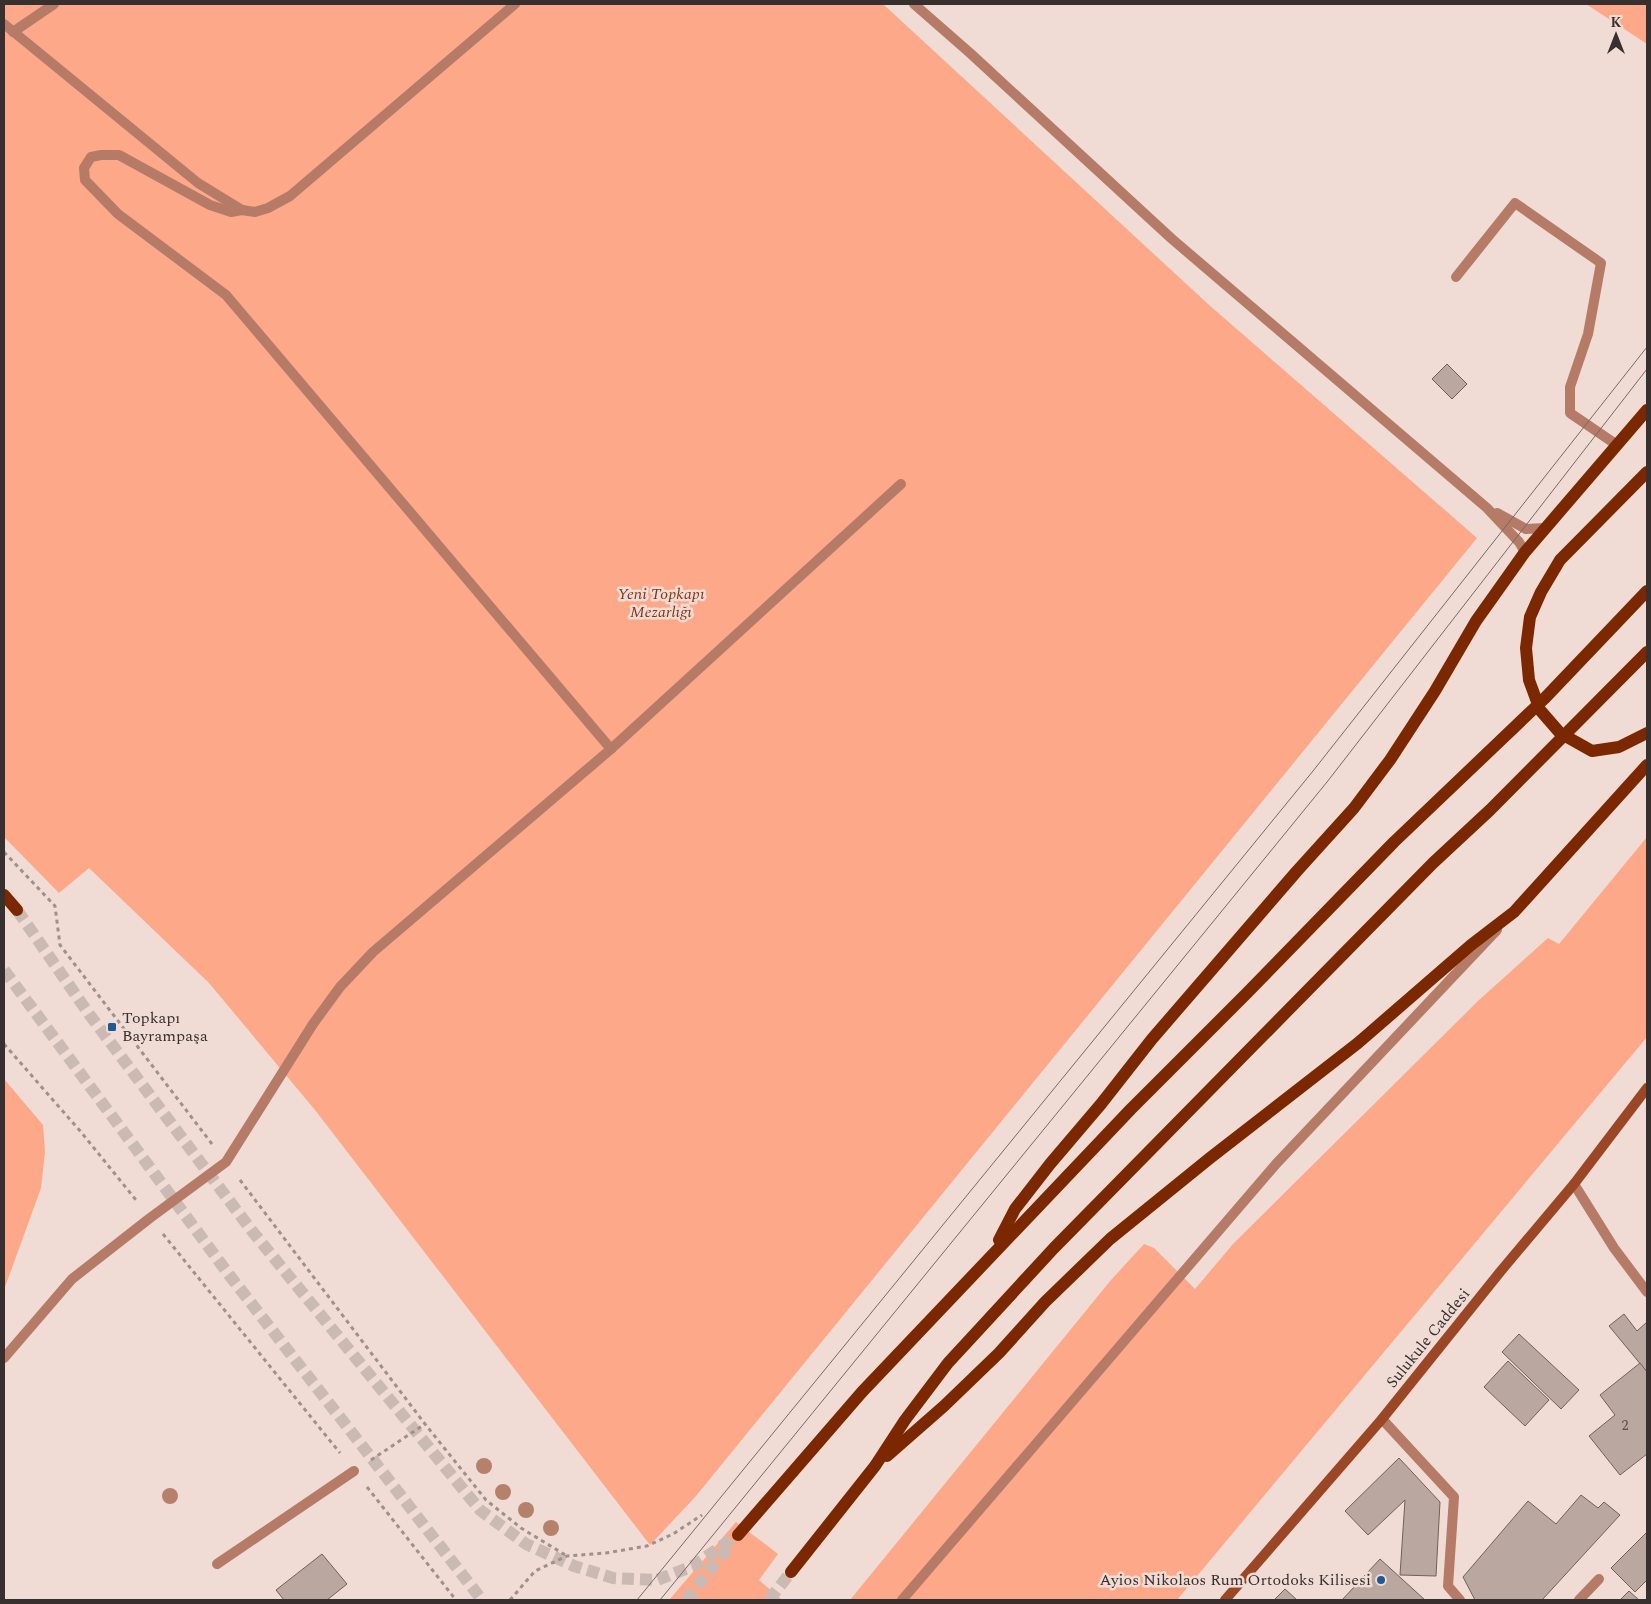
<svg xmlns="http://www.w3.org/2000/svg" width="1651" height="1604" viewBox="0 0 1651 1604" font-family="Spectral,serif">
<rect width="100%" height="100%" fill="#f0dcd5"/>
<g fill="#fda889">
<polygon points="4,4 883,4 1208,304 1477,538 696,1496 650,1545 315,1110 209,983 89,868 59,893 4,837"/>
<polygon points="1586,4 1647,4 1647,44"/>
<polygon points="1647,837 1647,1037 1177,1600 850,1600 1111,1280 1144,1244 1154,1248 1195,1289 1233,1244 1479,1000 1548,938 1559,944"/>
<polygon points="4,1079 43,1125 45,1152 41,1188 4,1290"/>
<polygon points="736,1522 778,1554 759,1580 782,1600 669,1600"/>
</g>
<g fill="#baa7a0" stroke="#71605a">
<polygon points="1447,364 1467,384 1452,399 1432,379"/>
<polygon points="1624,1314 1637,1331 1647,1322 1647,1372 1609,1326"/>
<polygon points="1519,1334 1579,1390 1561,1409 1502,1352"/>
<polygon points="1508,1361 1549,1400 1525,1426 1484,1387"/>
<polygon points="1640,1363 1647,1372 1647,1454 1620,1475 1589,1436 1615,1415 1600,1395"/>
<polygon points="1399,1458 1440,1502 1436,1576 1400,1575 1405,1500 1368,1535 1345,1511"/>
<polygon points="1581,1495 1598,1508 1604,1502 1620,1515 1542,1600 1475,1600 1463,1577 1528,1501 1556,1524"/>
<polygon points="1647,1532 1647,1580 1635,1592 1611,1568"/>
<polygon points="322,1554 347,1584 327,1600 284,1600 276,1590"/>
<polygon points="1380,1559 1425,1600 1342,1600"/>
<polygon points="1285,1589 1297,1600 1274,1600"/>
<polygon points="1629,1591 1639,1600 1620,1600"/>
</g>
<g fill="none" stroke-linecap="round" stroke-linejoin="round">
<g stroke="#cbbab4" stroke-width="12" stroke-dasharray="12 6" stroke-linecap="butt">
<polyline points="17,910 89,1014 252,1231 480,1510 526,1544 574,1566 613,1578 657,1580 693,1566 738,1535"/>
<polyline points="4,970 230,1276 482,1600"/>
<polyline points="686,1600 730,1545"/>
<polyline points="769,1600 791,1572"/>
</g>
<g stroke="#9f908b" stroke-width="3" stroke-dasharray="4 4" stroke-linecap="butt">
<polyline points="4,852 55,906 60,945 212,1144"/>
<polyline points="4,1044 81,1132 136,1200"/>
<polyline points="240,1180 425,1424 486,1500 521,1528 567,1556"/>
<polyline points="163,1234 340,1453"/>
<polyline points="371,1460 425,1424"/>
<polyline points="367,1487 456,1600"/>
<polyline points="510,1600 535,1571 567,1556 606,1553 647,1546 673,1534 702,1515"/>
</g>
<g stroke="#b67b66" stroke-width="10">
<polyline points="914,4 970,53 1172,239 1487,508 1519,542 1525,552"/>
<polyline points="4,24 198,183 242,210 255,212 268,208 290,196 515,4"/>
<polyline points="13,32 54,4"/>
<polyline points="242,210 231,212 210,205 119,155 101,155 91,157 84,168 85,180 118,214 226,295 611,749"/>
<polyline points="1456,277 1515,203 1601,263 1588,334 1570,387 1570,413 1617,445"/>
<polyline points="1497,513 1526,529 1545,528"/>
<polyline points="4,1358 72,1279 150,1218 226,1162 313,1024 340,987 373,952 611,749 901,484"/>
<polyline points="217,1564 354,1471"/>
<polyline points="902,1600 1276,1164 1497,930"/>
</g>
<g stroke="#b67b66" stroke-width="10">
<polyline points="1574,1184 1614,1248 1647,1292"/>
<polyline points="1382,1419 1454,1497 1448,1586 1460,1600"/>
<polyline points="1579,1600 1599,1579"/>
</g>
<polyline stroke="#9b4726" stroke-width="10" points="1225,1600 1382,1419 1500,1272 1574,1184 1647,1088"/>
<g stroke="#7b2801" stroke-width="12">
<polyline points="1647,472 1560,560 1541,592 1530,617 1526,648 1529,680 1540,710 1560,733 1592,751 1619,747 1647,733"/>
<polyline points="4,895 17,910"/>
<polyline points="999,1240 1015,1209 1050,1164 1101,1104 1152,1039 1297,871 1354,808 1390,760 1435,691 1476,621 1525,552 1647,410"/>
<polyline points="887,1456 944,1406 999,1353 1045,1302 1110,1239 1210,1158 1358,1043 1471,945 1514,912 1647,765"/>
<polyline points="738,1535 862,1392 1131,1109 1246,994 1394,842 1544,699 1647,591"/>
<polyline points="791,1572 875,1466 905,1420 948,1363 1054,1248 1433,863 1490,810 1647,652"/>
</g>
<g stroke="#756966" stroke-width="1">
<polyline points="637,1600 1313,771 1647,347"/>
<polyline points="660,1600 1327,782 1647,369"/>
</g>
</g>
<g fill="#b6816b">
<circle cx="484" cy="1466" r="8"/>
<circle cx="503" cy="1492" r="8"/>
<circle cx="170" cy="1496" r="8"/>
<circle cx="526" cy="1510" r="8"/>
<circle cx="551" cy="1528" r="8"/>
</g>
<g fill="#1f5991" stroke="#f0dcd5" stroke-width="2">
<rect x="107" y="1022" width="10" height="10" rx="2.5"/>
<circle cx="1381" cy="1580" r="5"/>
</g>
<g text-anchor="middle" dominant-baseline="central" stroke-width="5" stroke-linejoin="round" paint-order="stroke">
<g font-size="14" fill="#584e4a">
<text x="1625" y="1425">2</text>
</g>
<g font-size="16" font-style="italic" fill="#873615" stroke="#f0dcd5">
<text x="661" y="594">Yeni Topkapı<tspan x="661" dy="18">Mezarlığı</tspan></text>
</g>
<g font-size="16" fill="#38302e" stroke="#f0dcd5" text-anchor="start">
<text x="122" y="1018">Topkapı<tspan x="122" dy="18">Bayrampaşa</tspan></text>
<text x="1371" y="1580" text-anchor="end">Ayios Nikolaos Rum Ortodoks Kilisesi</text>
</g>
<g font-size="16" fill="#38302e" stroke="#f0dcd5">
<text transform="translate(1428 1338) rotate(-51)">Sulukule Caddesi</text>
</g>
</g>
<rect width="1651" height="1604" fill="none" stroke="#38302e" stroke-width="10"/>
<g transform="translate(1616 35)" stroke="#f0dcd5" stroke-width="4" paint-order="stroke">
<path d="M0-4L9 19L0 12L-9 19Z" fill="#38302e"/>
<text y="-8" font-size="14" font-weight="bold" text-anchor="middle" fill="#38302e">K</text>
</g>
</svg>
